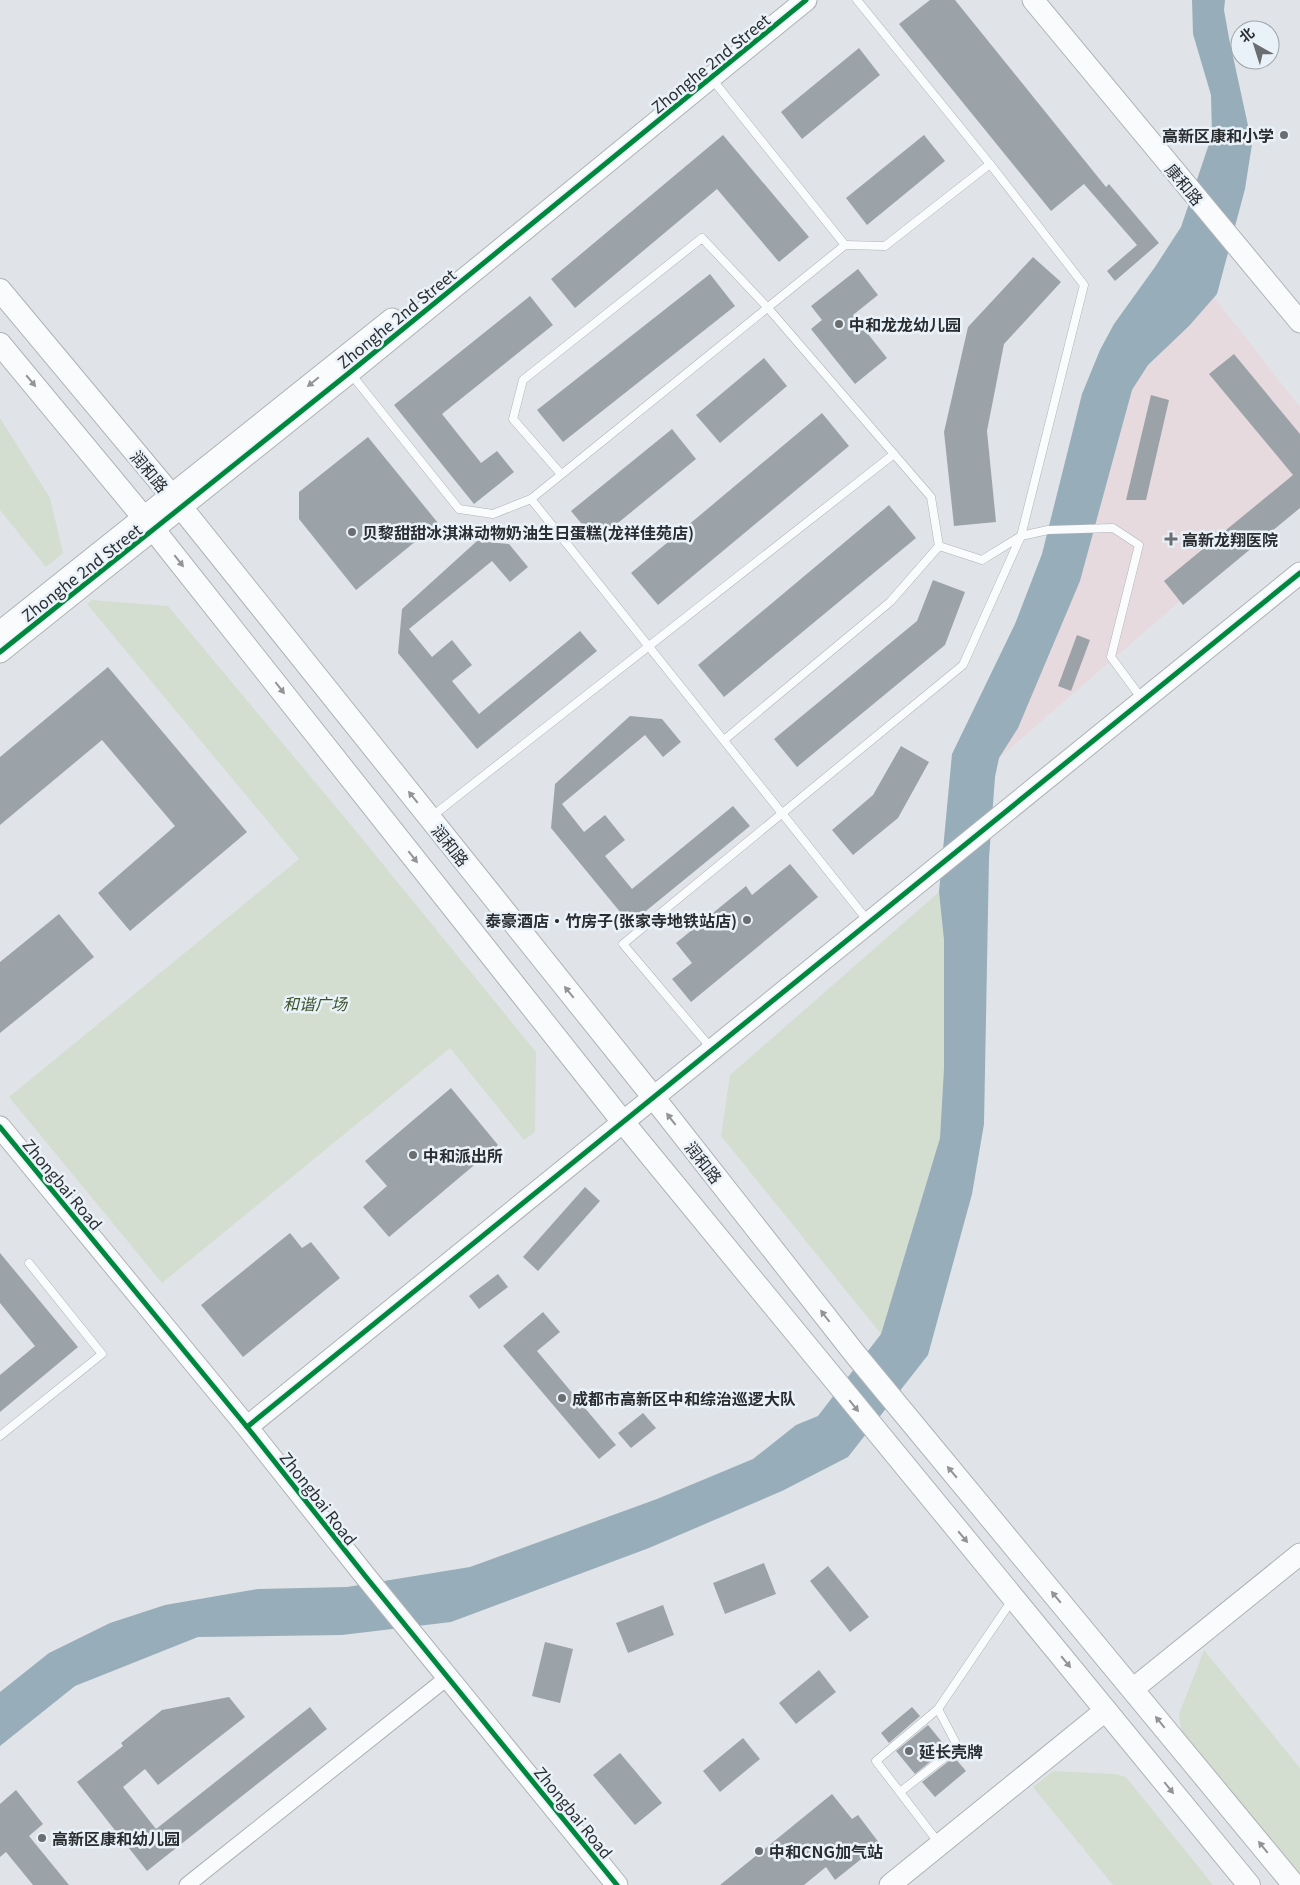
<svg xmlns="http://www.w3.org/2000/svg" width="1300" height="1885" viewBox="0 0 1300 1885" font-family="Georgia,'Noto Sans SC',serif">
<rect width="100%" height="100%" fill="#e0e4e8"/>
<polygon fill="#e7dadf" points="1214,297 1300,407 1300,497 999,758 1008,744 1080,581 1132,390 1148,365 1189,326"/>
<g fill="#d3ded1">
<polygon points="0,418 50,498 63,553 46,567 0,510"/>
<polygon points="92,600 168,606 346,819 536,1052 535,1132 524,1140 450,1048 162,1283 9,1097 299,859 87,604"/>
<polygon points="939,892 944,940 944,1068 940,1138 881,1334 721,1136 730,1075"/>
<polygon points="1204,1650 1300,1768 1300,1881 1189,1745 1181,1730 1179,1714"/>
<polygon points="1053,1771 1116,1774 1126,1777 1213,1885 1113,1885 1033,1787"/>
</g>
<polygon fill="#97adb9" points="1192,0 1225,0 1224,10 1229,38 1252,144 1245,189 1217,294 1189,326 1148,365 1132,390 1080,581 1018,728 999,758 995,777 989,858 984,1124 972,1194 928,1355 848,1457 782,1491 649,1548 451,1622 342,1635 198,1637 75,1686 0,1746 0,1692 49,1653 110,1623 165,1605 258,1589 347,1587 470,1567 657,1499 753,1459 796,1425 818,1416 881,1334 940,1138 944,1068 944,940 939,892 952,754 1015,624 1042,554 1082,394 1100,350 1114,324 1155,267 1181,227 1212,135 1211,95 1193,34"/>
<g fill="#9ca3a8">
<polygon points="930,0 955,0 1106,187 1109,184 1159,243 1115,281 1107,271 1137,245 1084,184 1051,211 899,24"/>
<polygon points="859,48 880,75 802,139 781,112"/>
<polygon points="723,135 809,237 779,262 717,189 575,308 551,279"/>
<polygon points="924,135 945,161 867,225 846,198"/>
<polygon points="1033,257 1061,282 1004,344 987,431 996,522 954,526 944,432 968,327"/>
<polygon points="858,269 878,295 853,315 887,358 855,384 811,329 822,320 811,306"/>
<polygon points="710,274 735,306 563,442 537,410"/>
<polygon points="530,296 553,325 442,414 481,463 497,451 514,472 474,504 394,405"/>
<polygon points="1234,354 1300,434 1300,508 1183,605 1164,581 1293,475 1209,374"/>
<polygon points="764,358 787,386 720,443 696,415"/>
<polygon points="1151,395 1169,400 1146,500 1126,500"/>
<polygon points="822,413 849,446 658,605 631,573"/>
<polygon points="672,429 696,459 596,541 571,511"/>
<polygon points="368,437 438,523 356,590 299,519 299,492"/>
<polygon points="889,505 916,538 724,697 698,665"/>
<polygon points="477,541 509,544 528,567 510,582 492,561 409,629 432,657 452,640 472,665 452,681 479,714 580,631 597,651 477,749 398,653 402,609"/>
<polygon points="933,580 965,592 945,645 797,767 774,739 917,621"/>
<polygon points="1077,635 1090,640 1071,691 1058,686"/>
<polygon points="108,667 247,832 130,931 98,893 175,826 102,740 0,825 0,757"/>
<polygon points="630,716 662,719 681,742 663,757 645,735 562,804 584,832 605,815 625,840 605,856 632,889 733,806 750,826 630,924 551,828 555,784"/>
<polygon points="901,746 929,762 898,818 853,855 832,830 873,795"/>
<polygon points="790,864 818,897 691,1002 672,979 692,963 676,943 746,886 752,895"/>
<polygon points="59,914 94,957 0,1033 0,962"/>
<polygon points="451,1088 498,1145 389,1237 363,1207 387,1186 365,1161"/>
<polygon points="585,1187 600,1201 538,1271 523,1257"/>
<polygon points="290,1233 302,1248 311,1242 340,1278 243,1357 201,1305"/>
<polygon points="0,1253 78,1347 0,1412 0,1375 35,1346 0,1303"/>
<polygon points="498,1274 508,1287 479,1309 469,1296"/>
<polygon points="543,1312 560,1332 537,1351 616,1445 599,1459 503,1346"/>
<polygon points="643,1413 656,1428 631,1448 618,1433"/>
<polygon points="764,1563 776,1594 725,1614 713,1583"/>
<polygon points="828,1566 869,1617 850,1632 810,1581"/>
<polygon points="663,1605 674,1635 628,1653 616,1623"/>
<polygon points="545,1642 573,1649 560,1703 532,1696"/>
<polygon points="819,1670 836,1692 796,1724 779,1703"/>
<polygon points="229,1697 245,1717 158,1785 145,1769 123,1787 156,1829 310,1707 327,1729 147,1871 77,1782 123,1746 121,1743 162,1710"/>
<polygon points="912,1707 920,1716 889,1743 881,1733"/>
<polygon points="928,1725 947,1748 915,1774 896,1751"/>
<polygon points="743,1738 760,1759 720,1792 703,1771"/>
<polygon points="620,1753 662,1803 635,1825 593,1775"/>
<polygon points="954,1757 966,1771 935,1797 922,1782"/>
<polygon points="16,1790 43,1824 29,1836 69,1885 33,1885 6,1852 0,1857 0,1804"/>
<polygon points="832,1794 852,1819 858,1815 880,1844 835,1880 826,1867 804,1885 720,1885"/>
</g>
<g fill="none" stroke-linecap="round" stroke-linejoin="round">
<defs>
<g id="lane">
<polyline points="712,79 845,245"/>
<polyline points="351,374 459,509 493,514 531,499 845,245 885,246 990,164"/>
<polyline points="561,474 513,419 523,380 702,238 768,308 931,497 939,546 890,602 724,740"/>
<polyline points="531,499 868,921"/>
<polyline points="939,546 982,560 1021,536 1048,530 1113,528 1139,545 1111,657 1142,699"/>
<polyline points="431,817 894,454"/>
<polyline points="711,1048 623,944 963,665 1021,536 1084,285 990,164 857,0"/>
<polyline points="0,1436 102,1354 29,1263"/>
<polyline points="900,1792 958,1747 938,1709"/>
<polyline points="938,1842 876,1761 938,1709 1012,1600"/>
</g>
<polyline id="street" points="187,1885 448,1677"/>
<g id="secondary">
<polyline points="1033,0 1300,322"/>
<polyline points="0,632 392,319"/>
<polyline points="0,652 349,373 806,0"/>
<polyline points="0,1127 247,1427 366,1577 617,1885"/>
<polyline points="247,1427 1300,573"/>
<polyline points="1133,1689 1300,1554"/>
<polyline points="890,1885 1106,1710"/>
</g>
<g id="primary">
<polyline points="0,290 181,507 654,1098 855,1354 1294,1885"/>
<polyline points="0,344 154,530 623,1122 1249,1885"/>
</g>
</defs>
<use href="#lane" stroke="#afb2b5" stroke-width="9"/>
<use href="#street" stroke="#afb2b5" stroke-width="17"/>
<use href="#secondary" stroke="#afb2b5" stroke-width="23"/>
<use href="#primary" stroke="#afb2b5" stroke-width="24"/>
<use href="#lane" stroke="#fafbfc" stroke-width="8"/>
<use href="#street" stroke="#fafbfc" stroke-width="15"/>
<use href="#secondary" stroke="#fafbfc" stroke-width="21"/>
<use href="#primary" stroke="#fafbfc" stroke-width="22"/>
<defs>
<g id="cycleway">
<polyline points="0,652 349,373 806,0"/>
<polyline points="0,1127 247,1427 366,1577 617,1885"/>
<polyline points="247,1427 1300,573"/>
</g>
</defs>
<use href="#cycleway" stroke="#eaf2f9" stroke-width="8"/>
<use href="#cycleway" stroke="#00873e" stroke-width="5"/>
</g>
<defs><path id="oneway-solid" d="M-6-.8H1V-3.2L6.5 0L1 3.2V.8H-6Z" transform="scale(1.25)"/></defs>
<g fill="#929496">
<use href="#oneway-solid" transform="translate(31 381) rotate(50)"/>
<use href="#oneway-solid" transform="translate(313 382) rotate(141)"/>
<use href="#oneway-solid" transform="translate(179 561) rotate(52)"/>
<use href="#oneway-solid" transform="translate(280 688) rotate(52)"/>
<use href="#oneway-solid" transform="translate(413 797) rotate(-129)"/>
<use href="#oneway-solid" transform="translate(413 857) rotate(52)"/>
<use href="#oneway-solid" transform="translate(569 992) rotate(-129)"/>
<use href="#oneway-solid" transform="translate(671 1119) rotate(-128)"/>
<use href="#oneway-solid" transform="translate(825 1316) rotate(-128)"/>
<use href="#oneway-solid" transform="translate(854 1406) rotate(51)"/>
<use href="#oneway-solid" transform="translate(952 1472) rotate(-130)"/>
<use href="#oneway-solid" transform="translate(963 1537) rotate(50)"/>
<use href="#oneway-solid" transform="translate(1056 1597) rotate(-130)"/>
<use href="#oneway-solid" transform="translate(1066 1662) rotate(50)"/>
<use href="#oneway-solid" transform="translate(1160 1722) rotate(-129)"/>
<use href="#oneway-solid" transform="translate(1169 1788) rotate(51)"/>
<use href="#oneway-solid" transform="translate(1263 1847) rotate(-129)"/>
</g>
<g fill="#6a6e70" stroke="#eaf2f9" stroke-width="2">
<circle cx="1284" cy="135" r="5"/>
<circle cx="839" cy="324" r="5"/>
<circle cx="352" cy="532" r="5"/>
<path d="M1168.5 531.5h5v5h5v5h-5v5h-5v-5h-5v-5h5z"/>
<circle cx="747" cy="920" r="5"/>
<circle cx="413" cy="1155" r="5"/>
<circle cx="562" cy="1398" r="5"/>
<circle cx="909" cy="1751" r="5"/>
<circle cx="42" cy="1838" r="5"/>
<circle cx="759" cy="1851" r="5"/>
</g>
<g text-anchor="middle" dominant-baseline="central" stroke-width="5" stroke-linejoin="round" paint-order="stroke">
<g font-size="16" fill="#2b2e30" stroke="#eaf2f9">
<text transform="translate(710 63) rotate(-39)">Zhonghe 2nd Street</text>
<text transform="translate(1185 184) rotate(50)">康和路</text>
<text transform="translate(396 318) rotate(-39)">Zhonghe 2nd Street</text>
<text transform="translate(150 471) rotate(50)">润和路</text>
<text transform="translate(81 572) rotate(-38)">Zhonghe 2nd Street</text>
<text transform="translate(451 845) rotate(51)">润和路</text>
<text transform="translate(704 1162) rotate(52)">润和路</text>
<text transform="translate(63 1184) rotate(50)">Zhongbai Road</text>
<text transform="translate(319 1498) rotate(52)">Zhongbai Road</text>
<text transform="translate(574 1812) rotate(51)">Zhongbai Road</text>
</g>
<g font-size="16" font-weight="bold" fill="#2b2e30" stroke="#eaf2f9" text-anchor="start">
<text x="1274" y="135" text-anchor="end">高新区康和小学</text>
<text x="849" y="324">中和龙龙幼儿园</text>
<text x="362" y="532">贝黎甜甜冰淇淋动物奶油生日蛋糕(龙祥佳苑店)</text>
<text x="1182" y="539">高新龙翔医院</text>
<text x="737" y="920" text-anchor="end">泰豪酒店·竹房子(张家寺地铁站店)</text>
<text x="423" y="1155">中和派出所</text>
<text x="572" y="1398">成都市高新区中和综治巡逻大队</text>
<text x="919" y="1751">延长壳牌</text>
<text x="52" y="1838">高新区康和幼儿园</text>
<text x="769" y="1851">中和CNG加气站</text>
</g>
<g font-size="16" font-style="italic" fill="#3a532a" stroke="#eaf2f9">
<text x="315" y="1003">和谐广场</text>
</g>
</g>
<g transform="translate(1255 45) rotate(321)"><circle r="24" fill="#eaf2f9" stroke="#9ea4a9"/>
<path d="M0-4L9 19L0 12L-9 19Z" fill="#6a6e70"/>
<text y="-8" font-size="14" font-weight="bold" text-anchor="middle" fill="#2b2e30">北</text>
</g>
</svg>
